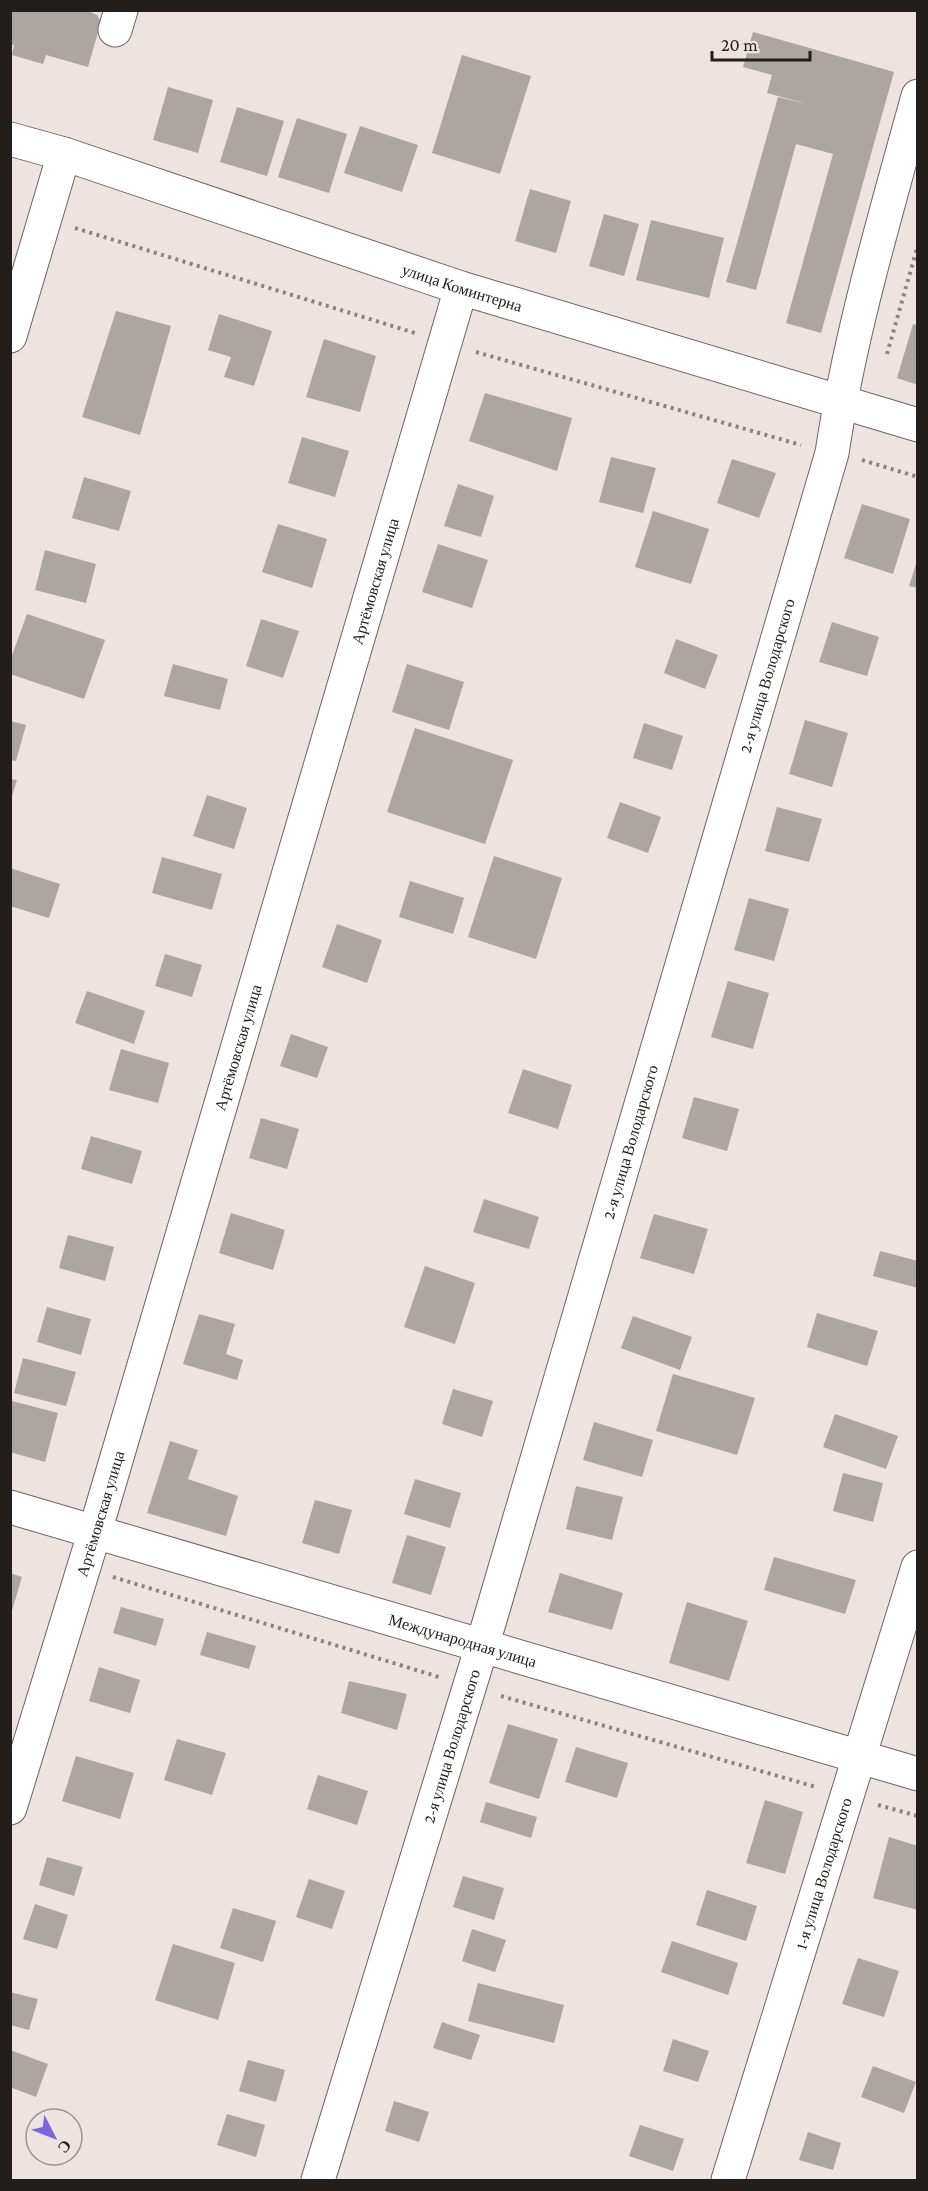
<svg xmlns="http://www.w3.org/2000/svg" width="928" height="2191" viewBox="0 0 928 2191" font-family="'Crimson Pro',serif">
<rect width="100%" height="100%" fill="#ede3e0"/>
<g fill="#ada6a0">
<polygon points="10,10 86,10 97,15 101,22 88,67 46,55 43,64 12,55 14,45 10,44"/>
<polygon points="753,32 894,72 821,333 786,323 833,154 796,144 756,290 726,282 778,97 807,104 767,93 772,75 743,67"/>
<polygon points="462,55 531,76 500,174 432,153"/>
<polygon points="168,87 213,100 198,153 153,140"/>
<polygon points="237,107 284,121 267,176 220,162"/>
<polygon points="297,118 347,134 329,193 278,177"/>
<polygon points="360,126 418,145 402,192 344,173"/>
<polygon points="530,189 571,201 556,253 515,241"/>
<polygon points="604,214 639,224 624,276 589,266"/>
<polygon points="651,220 724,238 709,298 636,280"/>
<polygon points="116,311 171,326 140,435 82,417"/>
<polygon points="219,314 272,331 254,386 224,377 231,357 208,350"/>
<polygon points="913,324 918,325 918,385 897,378"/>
<polygon points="324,339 376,356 360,412 306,397"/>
<polygon points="485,393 572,418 557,471 469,441"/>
<polygon points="302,437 349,451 335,497 288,483"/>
<polygon points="611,457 656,468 643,513 599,502"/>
<polygon points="732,459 776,473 759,518 717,503"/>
<polygon points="84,477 131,491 119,531 72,518"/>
<polygon points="458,484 494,496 481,537 444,526"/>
<polygon points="862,504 910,519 893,574 844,558"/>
<polygon points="653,511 709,529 691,584 635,567"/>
<polygon points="278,524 327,539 312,588 262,572"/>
<polygon points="438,544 488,560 472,608 422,592"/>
<polygon points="45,550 96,564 86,603 35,590"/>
<polygon points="917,561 918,561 918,588 909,586"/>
<polygon points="27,614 105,640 84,699 10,674 10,661"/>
<polygon points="261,619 299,631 283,678 246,666"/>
<polygon points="832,622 879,637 867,676 819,662"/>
<polygon points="676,639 718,655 705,689 664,673"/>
<polygon points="173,664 228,679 220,710 164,696"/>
<polygon points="407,664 464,682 449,730 392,712"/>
<polygon points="805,720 848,733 832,787 789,774"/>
<polygon points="10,721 26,725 16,761 10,760"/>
<polygon points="644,723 683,736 672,770 633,758"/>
<polygon points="415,728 513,760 485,844 387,812"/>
<polygon points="10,779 17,780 11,799 10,799"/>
<polygon points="207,795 247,808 234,849 193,836"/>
<polygon points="620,802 661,817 648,853 607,838"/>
<polygon points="777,807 822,819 809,862 765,851"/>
<polygon points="494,856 562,878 536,959 468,937"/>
<polygon points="162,857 222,874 212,910 152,893"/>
<polygon points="10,868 60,884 49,918 10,906"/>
<polygon points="410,881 464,898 453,934 399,917"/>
<polygon points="749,898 789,909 774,961 734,950"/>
<polygon points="337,924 382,940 367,983 322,967"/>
<polygon points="165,954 202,965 192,997 155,986"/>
<polygon points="728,981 769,993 753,1049 711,1037"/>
<polygon points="87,991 145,1011 134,1044 75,1023"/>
<polygon points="291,1034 328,1047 317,1078 280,1066"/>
<polygon points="121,1049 169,1063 158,1103 109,1090"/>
<polygon points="523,1069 572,1085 558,1129 508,1113"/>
<polygon points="694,1097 739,1109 727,1151 682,1138"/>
<polygon points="261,1118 299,1129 287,1169 249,1158"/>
<polygon points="91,1136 142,1151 132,1184 81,1169"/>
<polygon points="484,1199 539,1217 529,1249 473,1232"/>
<polygon points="231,1213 285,1230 273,1270 219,1253"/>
<polygon points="654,1214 708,1229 694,1274 640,1258"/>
<polygon points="68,1235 114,1247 105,1281 59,1268"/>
<polygon points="880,1251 918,1261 918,1288 873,1276"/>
<polygon points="425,1266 475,1283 455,1344 404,1327"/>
<polygon points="47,1307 91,1319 81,1355 37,1342"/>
<polygon points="817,1313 878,1331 867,1366 807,1347"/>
<polygon points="199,1314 235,1324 226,1354 243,1360 237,1380 183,1364"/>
<polygon points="633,1316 692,1337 680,1370 621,1348"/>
<polygon points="23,1358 76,1372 66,1406 14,1393"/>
<polygon points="673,1374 755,1398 737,1455 656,1431"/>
<polygon points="453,1389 493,1401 482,1437 442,1424"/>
<polygon points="12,1401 58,1413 45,1462 10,1452"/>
<polygon points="835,1414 898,1436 886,1469 823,1447"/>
<polygon points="594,1422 653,1440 642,1477 583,1460"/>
<polygon points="170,1441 198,1450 188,1479 238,1496 226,1536 147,1513"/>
<polygon points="843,1473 883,1483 873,1522 833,1511"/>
<polygon points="415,1479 461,1493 450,1528 404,1514"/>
<polygon points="576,1486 623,1497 612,1540 566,1529"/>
<polygon points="315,1500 352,1510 339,1554 302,1543"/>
<polygon points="407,1535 446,1547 431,1595 392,1583"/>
<polygon points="774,1557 856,1580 845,1614 764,1590"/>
<polygon points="10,1573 22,1577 11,1614 10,1614"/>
<polygon points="560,1573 623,1593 612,1630 548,1612"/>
<polygon points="687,1602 748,1621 729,1681 669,1663"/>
<polygon points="121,1607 164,1619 156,1646 113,1633"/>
<polygon points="207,1632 256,1646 249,1669 200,1655"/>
<polygon points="99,1667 140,1680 130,1713 89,1701"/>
<polygon points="349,1681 407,1694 397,1730 341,1713"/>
<polygon points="508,1724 558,1739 539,1799 489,1783"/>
<polygon points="177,1739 226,1753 212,1795 164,1780"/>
<polygon points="576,1747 628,1763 617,1798 565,1782"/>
<polygon points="76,1756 134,1773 120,1819 62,1801"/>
<polygon points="318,1775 368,1791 357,1825 307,1809"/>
<polygon points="765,1800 803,1812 785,1874 746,1863"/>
<polygon points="486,1802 537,1817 531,1838 480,1822"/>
<polygon points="889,1837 918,1846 918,1910 873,1898"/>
<polygon points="47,1857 83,1867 74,1896 39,1885"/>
<polygon points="463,1876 504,1888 494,1920 453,1907"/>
<polygon points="309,1879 345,1891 332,1929 296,1917"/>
<polygon points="707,1890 757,1906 746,1941 696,1925"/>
<polygon points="35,1904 68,1915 57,1949 23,1939"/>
<polygon points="233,1908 276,1921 263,1962 220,1948"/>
<polygon points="472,1929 506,1940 495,1972 462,1961"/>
<polygon points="672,1941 738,1963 728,1995 661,1972"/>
<polygon points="173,1944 235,1963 218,2020 155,2000"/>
<polygon points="858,1958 899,1971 884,2017 842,2004"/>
<polygon points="478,1983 564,2005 554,2043 468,2021"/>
<polygon points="10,1992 38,1999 29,2030 10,2025"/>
<polygon points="442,2022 480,2035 471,2060 433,2048"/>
<polygon points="673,2039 709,2051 698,2082 663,2071"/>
<polygon points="10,2050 48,2064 36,2097 10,2087"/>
<polygon points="248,2060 285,2070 276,2102 239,2091"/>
<polygon points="873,2066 916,2082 904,2113 861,2097"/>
<polygon points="394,2101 429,2112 419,2142 385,2131"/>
<polygon points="227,2114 265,2125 256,2157 217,2145"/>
<polygon points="640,2125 684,2139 673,2171 629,2156"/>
<polygon points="808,2132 841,2143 833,2170 799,2160"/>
</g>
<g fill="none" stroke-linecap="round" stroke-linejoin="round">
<defs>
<g id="minor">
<polyline points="115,30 121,10"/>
<path id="s1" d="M10,139l54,15 397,134 457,137"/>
<polyline points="10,336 64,154"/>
<path id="s2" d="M10,1808l92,-300 359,-1220"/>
<path id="s3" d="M318,2180l171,-557 343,-1170c18,-120 54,-240 86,-357"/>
<path id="s4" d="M728,2180l190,-613"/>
</g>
<g id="major">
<path id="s5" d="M10,1507l908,267"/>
</g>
</defs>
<use href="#minor" stroke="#6d6562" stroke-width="35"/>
<use href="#major" stroke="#6d6562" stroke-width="35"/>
<g stroke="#8a8381" stroke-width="4" stroke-dasharray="3 4.5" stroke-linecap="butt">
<polyline points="75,228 415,333"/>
<polyline points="476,352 801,445"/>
<polyline points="887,354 918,245"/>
<polyline points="862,460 918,477"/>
<polyline points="113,1577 439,1677"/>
<polyline points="501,1696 816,1787"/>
<polyline points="878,1805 918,1816"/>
</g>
<use href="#minor" stroke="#fff" stroke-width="33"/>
<use href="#major" stroke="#fff" stroke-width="33"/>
</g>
<g text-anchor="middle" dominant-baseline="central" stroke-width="4.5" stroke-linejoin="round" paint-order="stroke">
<g font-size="16" fill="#211e1c" stroke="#ede3e0">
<text stroke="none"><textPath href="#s1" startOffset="476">улица Коминтерна</textPath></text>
<text stroke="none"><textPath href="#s2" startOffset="1280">Артёмовская улица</textPath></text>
<text stroke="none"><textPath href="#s3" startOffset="1570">2-я улица Володарского</textPath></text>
<text stroke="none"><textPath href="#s2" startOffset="794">Артёмовская улица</textPath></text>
<text stroke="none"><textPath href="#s3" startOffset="1084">2-я улица Володарского</textPath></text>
<text stroke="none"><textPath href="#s2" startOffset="308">Артёмовская улица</textPath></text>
<text stroke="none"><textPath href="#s5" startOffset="472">Международная улица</textPath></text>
<text stroke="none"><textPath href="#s3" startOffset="454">2-я улица Володарского</textPath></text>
<text stroke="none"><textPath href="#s4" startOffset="321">1-я улица Володарского</textPath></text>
</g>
</g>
<rect width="928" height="2191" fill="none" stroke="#211e1c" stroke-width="24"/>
<g transform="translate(54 2137) rotate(132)"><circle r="28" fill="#ede3e0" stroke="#9b9492" stroke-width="1.5"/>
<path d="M0-4.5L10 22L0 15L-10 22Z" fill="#7865df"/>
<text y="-9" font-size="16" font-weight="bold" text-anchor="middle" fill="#211e1c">С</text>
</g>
<path d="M712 51v9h98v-9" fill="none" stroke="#211e1c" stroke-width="3"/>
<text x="721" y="51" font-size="18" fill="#211e1c" stroke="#ede3e0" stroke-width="4.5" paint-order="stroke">20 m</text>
</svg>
